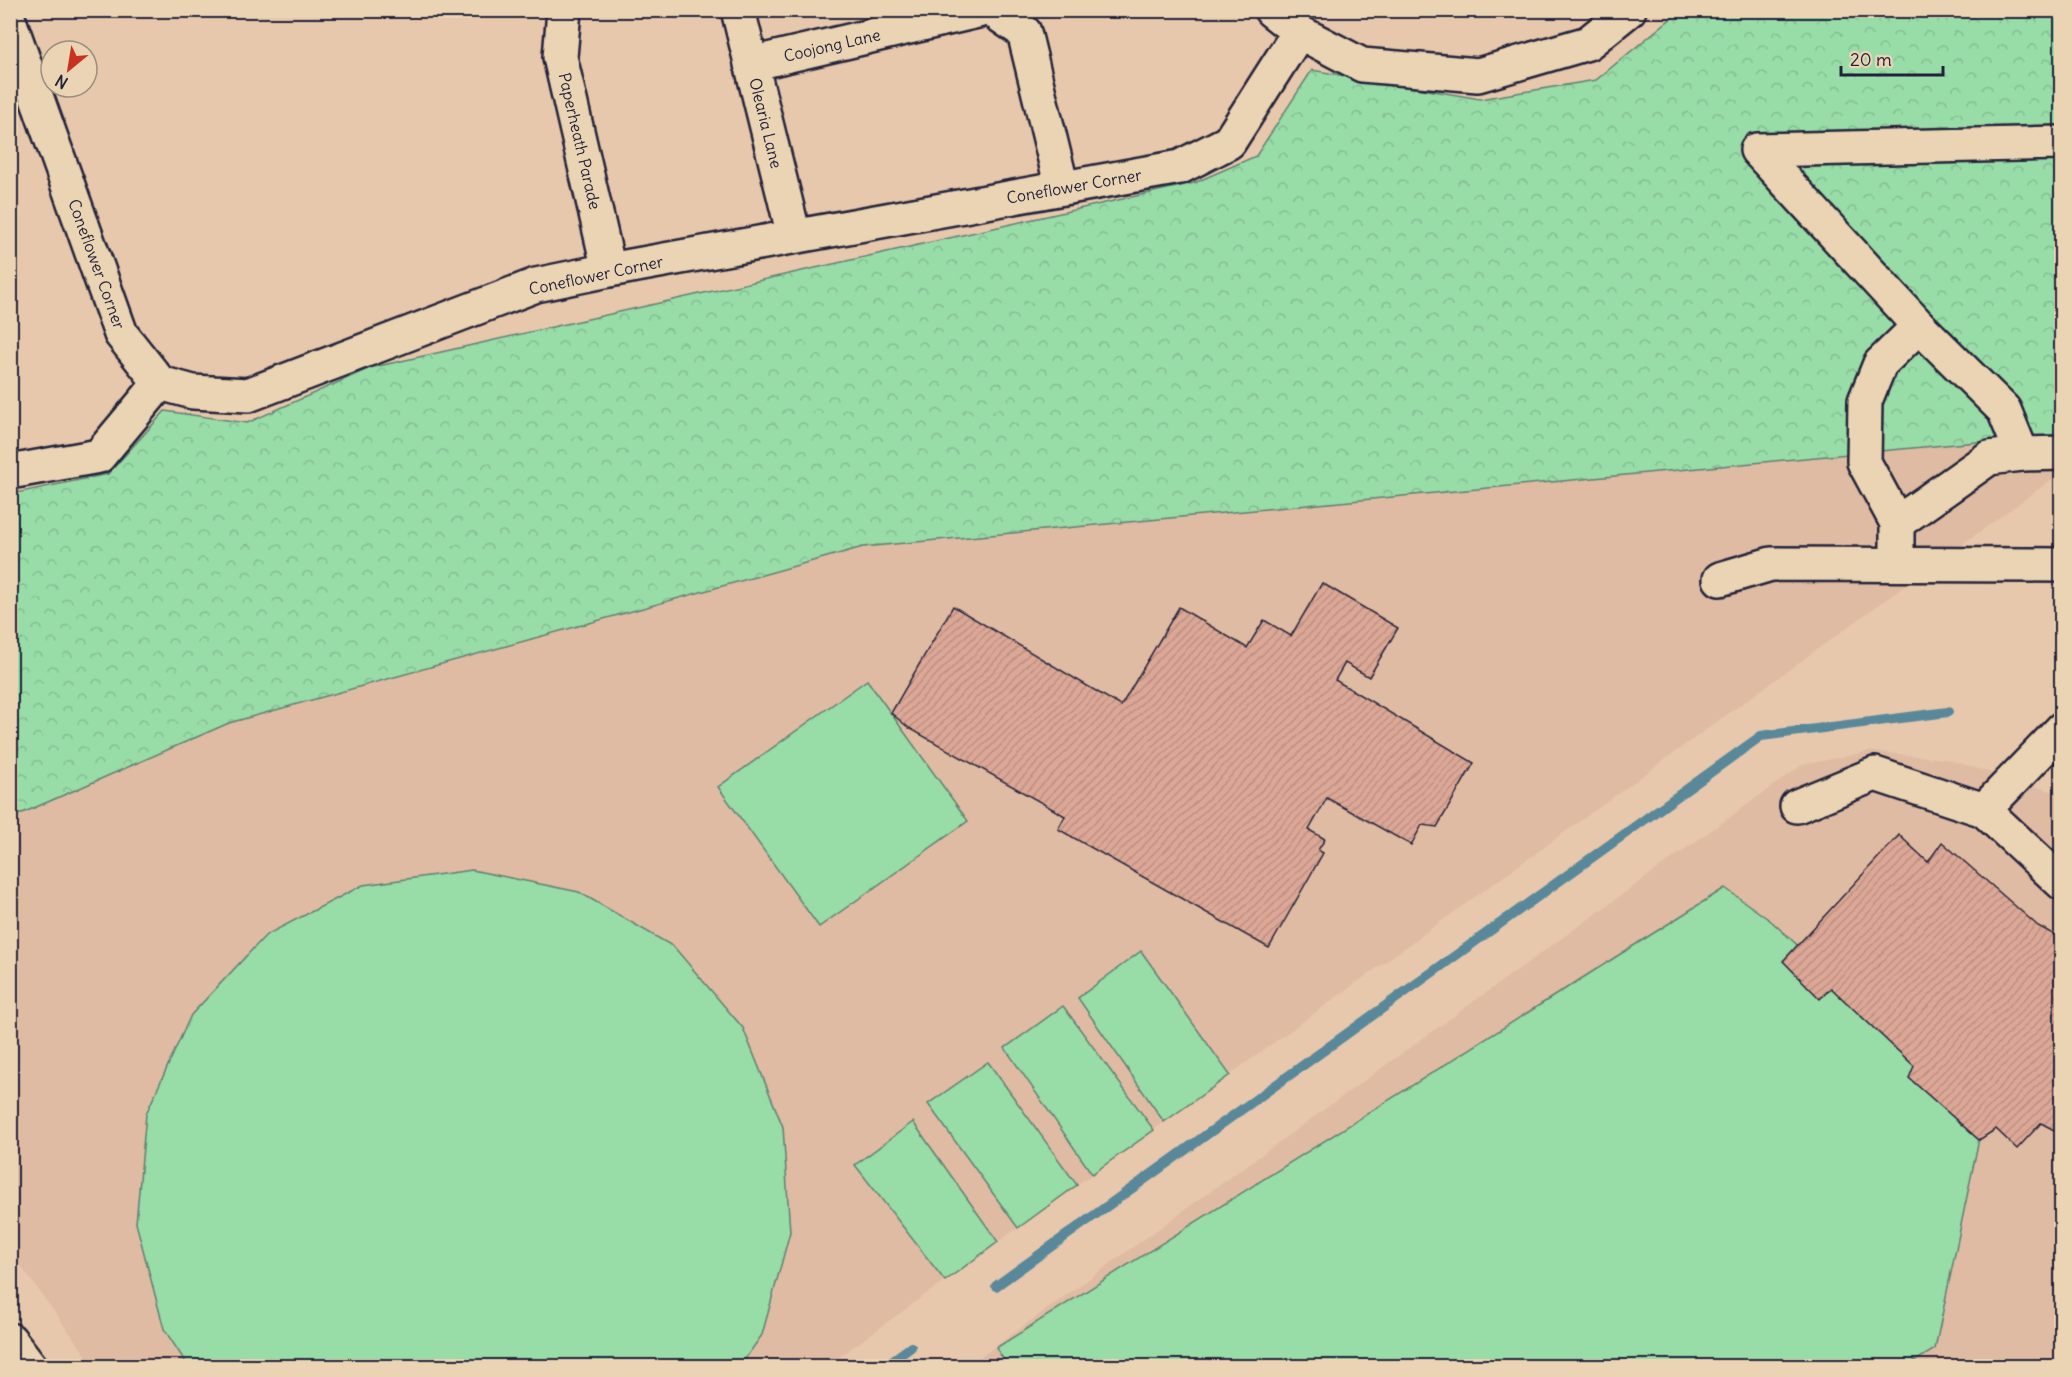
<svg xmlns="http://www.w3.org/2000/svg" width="2072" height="1377" viewBox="0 0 2072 1377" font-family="Delius,sans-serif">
<defs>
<pattern id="forest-crowns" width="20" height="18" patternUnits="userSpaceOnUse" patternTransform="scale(1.5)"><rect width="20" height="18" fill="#98dca8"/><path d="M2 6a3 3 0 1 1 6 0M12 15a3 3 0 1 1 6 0" fill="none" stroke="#83bc92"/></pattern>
<pattern id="building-hatch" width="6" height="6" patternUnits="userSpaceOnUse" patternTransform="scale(1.5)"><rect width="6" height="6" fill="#dca796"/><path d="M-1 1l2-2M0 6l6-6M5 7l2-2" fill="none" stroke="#bc8f82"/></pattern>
</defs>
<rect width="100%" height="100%" fill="#e8c8ac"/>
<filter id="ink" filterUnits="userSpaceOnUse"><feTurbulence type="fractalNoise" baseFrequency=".0167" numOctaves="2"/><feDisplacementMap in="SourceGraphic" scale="12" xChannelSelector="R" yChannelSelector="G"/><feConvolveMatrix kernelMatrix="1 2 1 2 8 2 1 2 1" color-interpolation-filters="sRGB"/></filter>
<g filter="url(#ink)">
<g fill="#e0bba3">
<polygon points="2061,434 2061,473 827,1366 94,1366 11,1253 10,818 229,723 863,547"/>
<polygon points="1870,751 1946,759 2061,794 2061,1366 968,1366 1802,765"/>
</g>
<g fill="#98dca8" stroke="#5d7f72" stroke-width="1.5">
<polygon points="867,680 968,821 819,927 718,787"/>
<polygon points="472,870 579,892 674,947 743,1028 783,1127 790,1232 762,1335 740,1366 188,1366 164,1329 136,1223 146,1114 191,1015 266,935 363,885"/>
<polygon points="1725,888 1771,921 1984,1115 1935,1349 1907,1366 1008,1366 996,1348"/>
<polygon points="1141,951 1230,1075 1164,1122 1078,998"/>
<polygon points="1063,1006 1154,1130 1092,1174 1005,1048"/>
<polygon points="988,1062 1077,1185 1018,1228 928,1104"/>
<polygon points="913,1122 998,1242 945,1281 855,1165"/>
</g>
<polygon fill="url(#forest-crowns)" stroke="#5d7f72" stroke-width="1.5" points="1680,11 2061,11 2061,434 863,547 229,723 11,818 11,494 108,474 165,411 247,423 370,368 1194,183 1256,156 1312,70 1480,99 1596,80"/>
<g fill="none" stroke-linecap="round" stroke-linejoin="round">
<g stroke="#588899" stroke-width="10">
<polyline points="996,1286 1761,736 1948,712"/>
<polyline points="885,1366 911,1347"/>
</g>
</g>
<g fill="url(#building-hatch)" stroke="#22223b" stroke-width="1.5">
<polygon points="1322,583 1398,628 1369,677 1345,663 1335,680 1474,763 1437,827 1422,825 1411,845 1327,798 1309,830 1325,839 1318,850 1323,853 1269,948 1058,829 1065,816 909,728 891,713 953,606 1121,706 1179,607 1247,648 1264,620 1291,636"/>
<polygon points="1899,835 1928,862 1942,842 2038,926 2062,939 2062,1117 2054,1130 2041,1123 2017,1149 1996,1129 1979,1140 1909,1078 1914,1066 1831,988 1820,999 1783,961"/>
</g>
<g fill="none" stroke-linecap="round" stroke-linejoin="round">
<defs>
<g id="minor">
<polyline points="564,10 560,57 609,270"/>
<polyline points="738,10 794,236"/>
<polyline points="992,10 1024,32 1062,188"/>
<polyline points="1271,10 1299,32 1362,65 1478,75 1588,43 1629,10"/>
<polyline points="10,23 121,334 160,383 193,392 248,395 536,285 609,270 1180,167 1229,142 1299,32"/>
<polyline points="751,64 982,10"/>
<polyline points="1919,326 1757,150 2062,143"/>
<polyline points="10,472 99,456 160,383"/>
<polyline points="1897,523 1989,458 2022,454 2062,453"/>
<polyline points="1897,564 1897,523 1864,462 1865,401 1880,364 1919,326 2004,410 2022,454"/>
<polyline points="1720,579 1771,564 2062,565"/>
<polyline points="2062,729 1984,810 2062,883"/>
<polyline points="1797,806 1875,774 1984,810"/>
<polyline points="10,1340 30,1366"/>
</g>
</defs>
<use href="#minor" stroke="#22223b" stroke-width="38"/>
<use href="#minor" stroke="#ead4b3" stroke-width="33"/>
</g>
</g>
<g text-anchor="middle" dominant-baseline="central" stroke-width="4.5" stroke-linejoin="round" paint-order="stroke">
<g font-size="16" fill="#22223b" stroke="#ead4b3">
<text transform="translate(832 45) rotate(-13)">Coojong Lane</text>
<text transform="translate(766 123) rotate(76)">Olearia Lane</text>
<text transform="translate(580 141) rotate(77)">Paperheath Parade</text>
<text transform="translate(1074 186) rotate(-10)">Coneflower Corner</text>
<text transform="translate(97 264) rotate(70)">Coneflower Corner</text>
<text transform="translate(596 275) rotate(-12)">Coneflower Corner</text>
</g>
</g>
<rect width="2072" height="1377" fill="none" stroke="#ead4b3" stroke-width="36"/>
<rect x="18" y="18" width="2036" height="1341" fill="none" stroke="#22223b" stroke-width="2" filter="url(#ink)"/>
<g transform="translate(69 69) rotate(210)"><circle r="28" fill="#ead4b3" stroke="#9a8d83" stroke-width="1.5"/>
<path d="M0-4.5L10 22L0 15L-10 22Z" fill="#c8321e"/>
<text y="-9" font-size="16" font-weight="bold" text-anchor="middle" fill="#22223b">N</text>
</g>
<path d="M1841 66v9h102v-9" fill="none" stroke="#22223b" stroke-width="3"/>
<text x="1850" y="66" font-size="18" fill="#22223b" stroke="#ead4b3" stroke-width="4.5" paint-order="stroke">20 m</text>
</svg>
